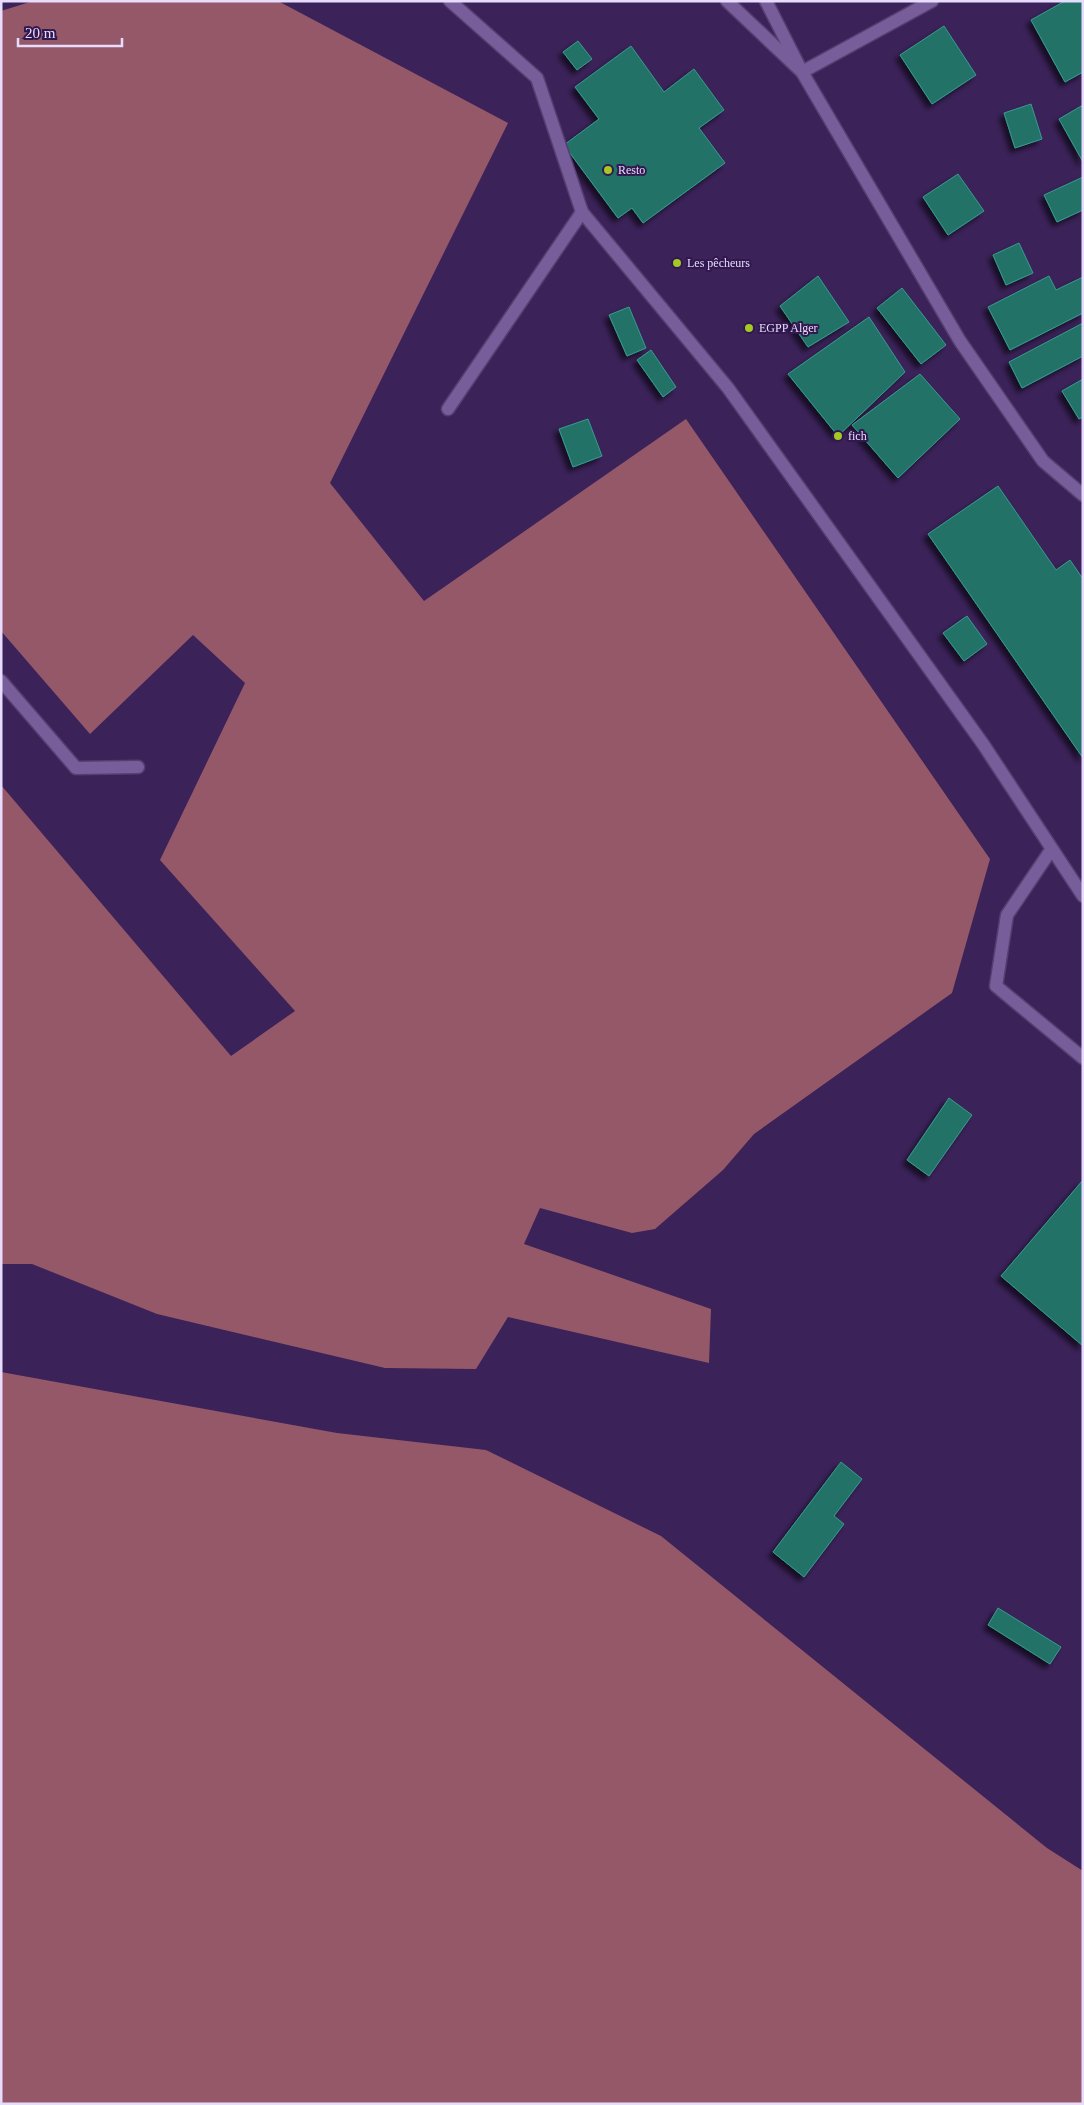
<svg xmlns="http://www.w3.org/2000/svg" width="1084" height="2105" viewBox="0 0 1084 2105" font-family="'Times New Roman',serif">
<defs>
<filter id="shadow"><feDropShadow dx="-4.5" dy="4.5" stdDeviation="2.5" flood-color="#0009"/></filter>
</defs>
<rect width="100%" height="100%" fill="#3b2259"/>
<g fill="#955869">
<polygon points="33,1 278,1 508,123 330,483 424,601 686,419 990,859 952,993 754,1134 723,1170 655,1229 632,1233 540,1208 524,1244 711,1309 709,1363 508,1317 476,1369 385,1368 157,1314 32,1264 1,1264 1,785 231,1056 295,1011 160,860 245,683 193,635 90,734 1,631 1,11"/>
<polygon points="1,1372 337,1433 486,1450 661,1536 1047,1848 1083,1871 1083,2104 1,2104"/>
</g>
<g fill="#237267" stroke="#369d8f" filter="url(#shadow)">
<polygon points="1065,1 1083,1 1083,72 1065,82 1031,20"/>
<polygon points="944,26 976,75 932,104 900,55"/>
<polygon points="578,41 592,59 577,70 563,52"/>
<polygon points="631,46 664,92 694,69 724,110 699,128 725,163 643,223 632,208 618,218 564,145 599,119 575,87"/>
<polygon points="1031,104 1042,139 1015,148 1004,113"/>
<polygon points="1083,105 1083,162 1059,119"/>
<polygon points="958,174 984,211 948,235 923,197"/>
<polygon points="1083,177 1083,210 1057,222 1044,195"/>
<polygon points="1019,243 1033,273 1006,285 993,255"/>
<polygon points="818,276 849,322 808,347 780,306"/>
<polygon points="1049,276 1056,290 1083,277 1083,313 1010,350 988,307"/>
<polygon points="902,288 946,345 921,364 877,308"/>
<polygon points="629,307 646,348 627,356 609,315"/>
<polygon points="869,317 905,372 838,436 788,374"/>
<polygon points="1083,323 1083,356 1022,388 1009,362"/>
<polygon points="651,350 676,387 663,397 637,360"/>
<polygon points="920,374 960,419 898,478 852,425"/>
<polygon points="1083,379 1083,417 1079,419 1062,391"/>
<polygon points="588,419 602,456 573,467 559,429"/>
<polygon points="998,486 1056,570 1070,560 1083,579 1083,758 928,534"/>
<polygon points="967,616 987,644 964,661 943,633"/>
<polygon points="949,1098 972,1115 929,1176 907,1160"/>
<polygon points="1083,1180 1083,1346 1001,1276"/>
<polygon points="841,1462 862,1479 834,1516 844,1524 804,1577 773,1552"/>
<polygon points="998,1608 1061,1647 1050,1664 988,1625"/>
</g>
<g fill="none" stroke-linecap="round" stroke-linejoin="round">
<defs>
<g id="service">
<polyline points="450,1 537,78 582,212 728,388 983,744 1083,896"/>
<polyline points="448,409 582,212"/>
<polyline points="1,681 76,768 138,767"/>
<polyline points="1051,850 1007,915 996,986 1083,1058"/>
</g>
<g id="minor">
<polyline points="727,1 802,72 932,1"/>
<polyline points="766,1 802,72 960,341 1043,461 1083,495"/>
</g>
</defs>
<use href="#service" stroke="#563e6f" stroke-width="15"/>
<use href="#minor" stroke="#563e6f" stroke-width="15"/>
<use href="#service" stroke="#775e9b" stroke-width="12"/>
<use href="#minor" stroke="#775e9b" stroke-width="12"/>
</g>
<g fill="#a5c824" stroke="#31184e" stroke-width="2">
<circle cx="608" cy="170" r="5"/>
<circle cx="677" cy="263" r="5"/>
<circle cx="749" cy="328" r="5"/>
<circle cx="838" cy="436" r="5"/>
</g>
<g text-anchor="middle" dominant-baseline="central" stroke-width="4" stroke-linejoin="round" paint-order="stroke">
<g font-size="12" fill="#e8dcfe" stroke="#31184e" text-anchor="start">
<text x="618" y="170">Resto</text>
<text x="687" y="263">Les pêcheurs</text>
<text x="759" y="328">EGPP Alger</text>
<text x="848" y="436">fich</text>
</g>
</g>
<rect width="1084" height="2105" fill="none" stroke="#e8dcfe" stroke-width="5"/>
<path d="M18 38v8h104v-8" fill="none" stroke="#e8dcfe" stroke-width="2.5"/>
<text x="25" y="38" font-size="15" fill="#e8dcfe" stroke="#31184e" stroke-width="4" paint-order="stroke">20 m</text>
</svg>
